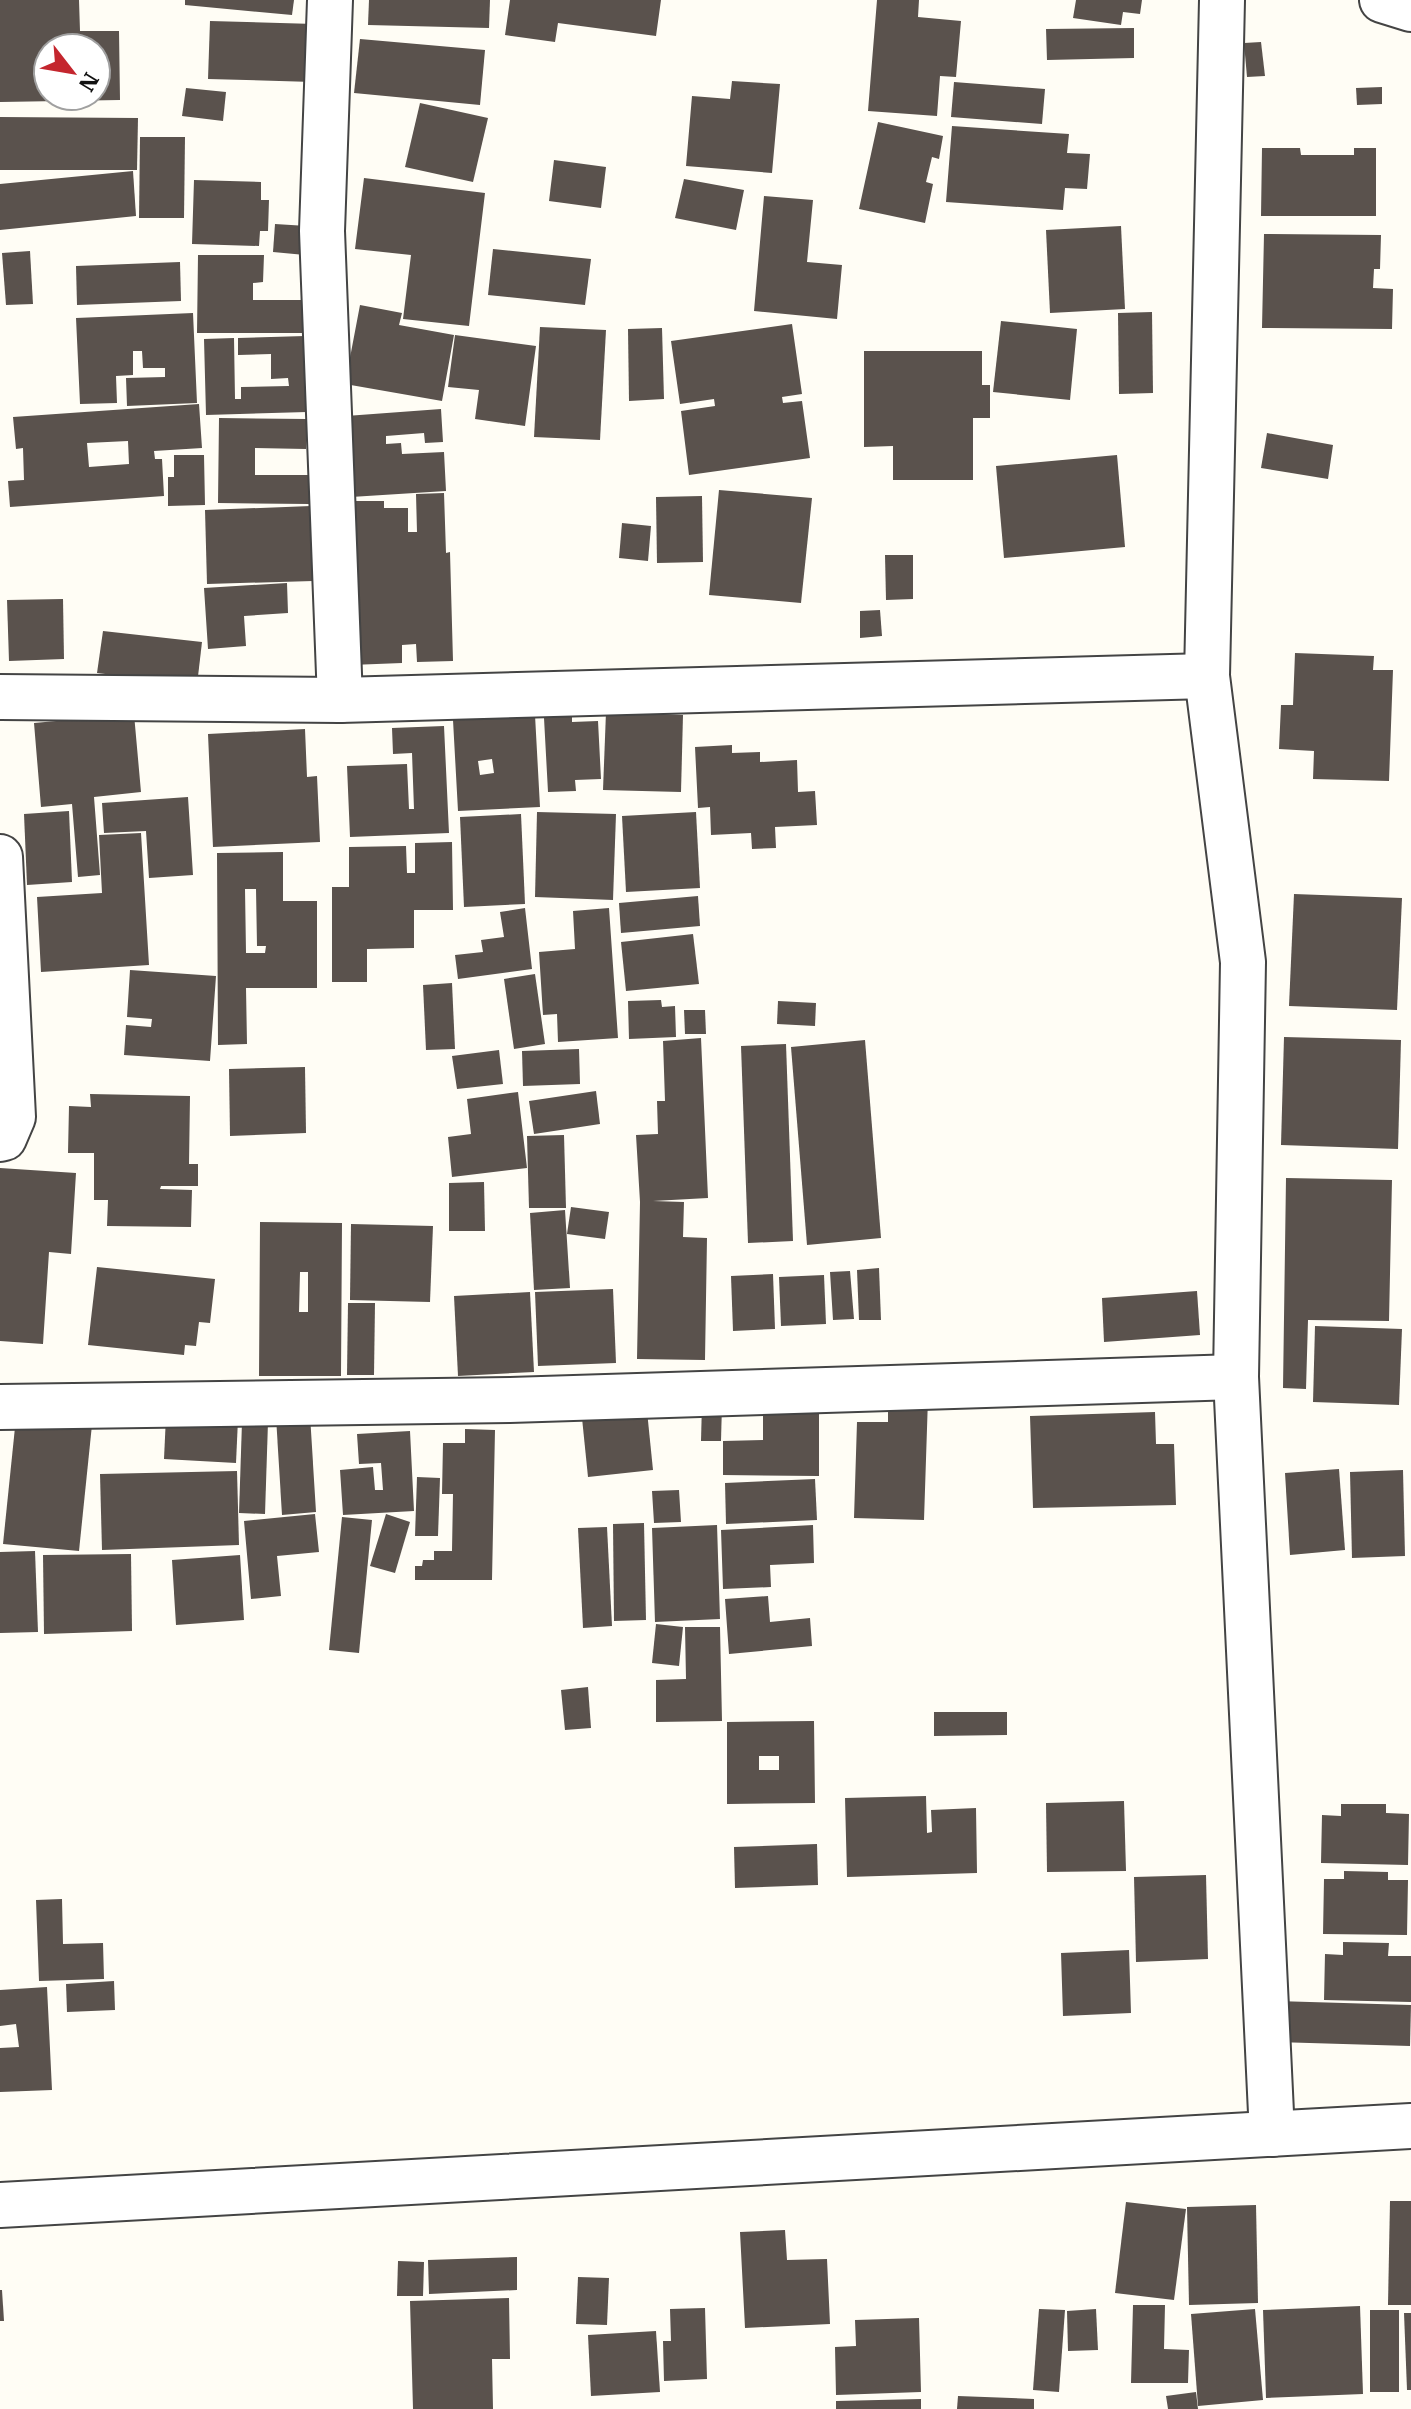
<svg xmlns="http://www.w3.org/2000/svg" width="1411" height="2409" viewBox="0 0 1411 2409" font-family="'IBM Plex Serif',serif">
<rect width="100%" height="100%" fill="#fffdf5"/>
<g fill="#5a524d" fill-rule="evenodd">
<path d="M0,0h79l1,31h39l1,69 -120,2zM48,48h48v48h-48z"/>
<polygon points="185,0 294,0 292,15 185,5"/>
<polygon points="369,0 490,0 489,28 368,25"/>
<polygon points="510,0 661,0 656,36 558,23 555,42 505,35"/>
<polygon points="877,0 919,0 918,17 961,21 956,77 940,76 937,116 868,111"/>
<polygon points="1076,0 1142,0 1140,14 1123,12 1121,25 1073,18"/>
<polygon points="210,21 315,24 313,82 208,79"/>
<polygon points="1134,28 1134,58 1047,60 1046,29"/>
<polygon points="360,39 485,50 480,105 354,93"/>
<polygon points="1261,42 1265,76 1247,77 1244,43"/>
<polygon points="732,81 780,84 772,173 686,166 692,96 730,99"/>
<polygon points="954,82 1045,89 1042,124 951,117"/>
<polygon points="1382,87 1382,104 1357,105 1356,88"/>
<polygon points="186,88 226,92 223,121 182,116"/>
<polygon points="420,103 488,118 473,182 405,167"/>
<polygon points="0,117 138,118 137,170 0,170"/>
<polygon points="878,122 943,136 939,159 932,157 926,182 933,184 925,223 859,209"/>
<polygon points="952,126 1069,134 1067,153 1090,154 1087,189 1065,188 1063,210 946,202"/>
<polygon points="140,137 185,137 184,218 139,218"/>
<polygon points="1262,148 1300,148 1301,155 1354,155 1354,148 1376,148 1376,216 1261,216"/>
<polygon points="554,160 606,167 601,208 549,201"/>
<polygon points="133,171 136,216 0,230 0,184"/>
<polygon points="364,178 485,193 469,326 403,319 411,255 355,249"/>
<polygon points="684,179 744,190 736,230 675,218"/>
<polygon points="194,180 261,182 261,200 269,200 268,231 260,231 259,246 192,244"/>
<polygon points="764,196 813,200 807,262 842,265 837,319 754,311"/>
<polygon points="275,224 307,226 305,255 273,252"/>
<polygon points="1121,226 1125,309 1050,313 1046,230"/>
<polygon points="1264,234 1381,235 1380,269 1374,269 1373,288 1393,289 1392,329 1262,328"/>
<polygon points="493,249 591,259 585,305 488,295"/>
<polygon points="30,251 33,304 6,305 2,253"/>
<polygon points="198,255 264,255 263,282 253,283 253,300 310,300 309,333 197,333"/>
<polygon points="180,262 181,301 77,305 76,266"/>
<polygon points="360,305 402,313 399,325 454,335 442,401 345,384"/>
<polygon points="1152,312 1153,393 1119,394 1118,313"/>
<polygon points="193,313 197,403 127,406 126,378 165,377 165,368 143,368 142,351 133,351 133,375 116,376 117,403 80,404 76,318"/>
<polygon points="1001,321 1077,329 1070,400 993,392"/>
<polygon points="792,324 802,394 782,397 783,403 802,401 810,458 689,475 681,411 715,406 714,399 680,404 671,341"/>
<polygon points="540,327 606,330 600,440 534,437"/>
<polygon points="662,328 664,399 629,401 628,329"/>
<polygon points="455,335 536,346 525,426 475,419 479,390 448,387"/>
<polygon points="305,336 307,412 206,415 204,339 234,338 235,399 241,399 241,387 289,386 288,378 271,379 271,354 238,355 238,338"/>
<polygon points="864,351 982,351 982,385 990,385 990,418 973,418 973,480 893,480 893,446 864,447"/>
<path d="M199,404l3,44 -48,3 1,8h7l2,37 -154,11 -2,-26 16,-1 -1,-32 -7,1 -3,-32zM128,441l1,23 -40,3 -2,-24z"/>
<polygon points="441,409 443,442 425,443 424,433 386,436 386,444 401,443 402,454 444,452 446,491 351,497 346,416"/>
<polygon points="219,418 307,419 306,449 255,448 255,475 311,475 310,504 218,503"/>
<polygon points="1267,433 1333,445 1328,479 1261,468"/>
<polygon points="174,455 204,455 205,505 168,506 168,477 174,477"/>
<polygon points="1117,455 1125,547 1004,558 996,466"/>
<polygon points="719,490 812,498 801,603 709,595"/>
<polygon points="444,493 446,553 450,552 453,661 417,662 416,644 402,645 402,663 351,665 347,501 384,501 384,508 408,508 408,532 417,532 416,494"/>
<polygon points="702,496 703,562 657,563 656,497"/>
<polygon points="311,506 313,581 207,584 205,510"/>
<polygon points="622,523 651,526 648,561 619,558"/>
<polygon points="885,555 913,555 913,599 886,600"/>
<polygon points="287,583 288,613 244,616 246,646 208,649 204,588"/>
<polygon points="63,599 64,659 9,661 7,600"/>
<polygon points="880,610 882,636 860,638 860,611"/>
<polygon points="103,631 202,642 197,685 97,673"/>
<polygon points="1295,653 1374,656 1373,670 1393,670 1389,781 1313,779 1314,751 1279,749 1281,705 1293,705"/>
<polygon points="606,712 683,715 681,792 603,790"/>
<polygon points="134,714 141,792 94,797 100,875 78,877 72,804 41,807 34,723"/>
<path d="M535,715l5,92 -82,4 -5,-91zM492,759l2,14 -14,2 -2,-14z"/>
<polygon points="572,716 572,722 598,721 601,779 575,780 576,791 548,792 544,718"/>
<polygon points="444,726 449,833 350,837 347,766 407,764 409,809 414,809 412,753 393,754 392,728"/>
<polygon points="305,729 307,777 317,776 320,842 213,847 208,734"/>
<polygon points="732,745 732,753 760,752 760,762 797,760 798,792 815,791 817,825 775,827 776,848 752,849 751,833 711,835 710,807 698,808 695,747"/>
<polygon points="188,797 193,875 149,878 146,831 104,833 102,803"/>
<polygon points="69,811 72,882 27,885 24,814"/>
<polygon points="537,812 616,814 613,900 535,897"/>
<polygon points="696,812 700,888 626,892 622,816"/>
<polygon points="521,814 525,904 464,907 460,817"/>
<polygon points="141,833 149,965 41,972 37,897 102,893 99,835"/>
<polygon points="452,842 453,910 414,910 414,948 367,949 367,982 332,982 332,887 349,887 349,847 406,846 407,873 415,873 415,843"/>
<path d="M283,852v49h34v87h-71l1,56 -29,1 -1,-192zM245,889h11l1,57h9l-1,7h-19z"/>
<polygon points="1294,894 1402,898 1397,1010 1289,1006"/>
<polygon points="698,896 700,926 621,933 619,903"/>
<polygon points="525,908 532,969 458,979 455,955 483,952 481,940 504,937 500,912"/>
<polygon points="609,908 618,1038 558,1042 557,1014 543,1015 539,952 575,949 573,911"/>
<polygon points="693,934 699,984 626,991 621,942"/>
<polygon points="130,970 216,976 210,1061 124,1055 126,1025 151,1027 152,1019 127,1017"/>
<polygon points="535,974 545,1044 514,1049 504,979"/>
<polygon points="452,983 455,1049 426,1050 423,985"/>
<polygon points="661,1000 662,1007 675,1006 676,1037 629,1039 628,1001"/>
<polygon points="778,1001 816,1003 815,1026 777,1024"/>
<polygon points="684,1010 705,1010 706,1034 685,1034"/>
<polygon points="1284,1037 1401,1040 1398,1149 1281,1145"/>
<polygon points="701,1038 708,1198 653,1201 684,1202 683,1237 707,1238 705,1360 637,1359 640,1202 636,1135 658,1134 657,1101 665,1101 663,1041"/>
<polygon points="865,1040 881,1238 807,1245 791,1047"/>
<polygon points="786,1044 793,1241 748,1243 741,1046"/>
<polygon points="579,1049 580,1084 523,1086 522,1051"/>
<polygon points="499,1050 503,1084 457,1089 452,1056"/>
<polygon points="305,1067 306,1133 230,1136 229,1069"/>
<polygon points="596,1091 600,1124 534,1134 529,1101"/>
<polygon points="518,1092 527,1168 452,1177 448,1137 471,1134 467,1099"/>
<polygon points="90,1094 190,1096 189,1164 198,1164 198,1186 161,1186 160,1189 192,1190 191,1227 107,1226 108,1200 94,1200 94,1153 68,1153 69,1106 91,1107"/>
<polygon points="564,1135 566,1208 529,1208 527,1136"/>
<polygon points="0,1168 76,1173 71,1254 49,1252 43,1344 0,1341"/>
<polygon points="1286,1178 1392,1180 1389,1321 1308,1320 1306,1389 1283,1388"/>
<polygon points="484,1182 485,1231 449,1231 449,1183"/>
<polygon points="571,1207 609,1212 605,1239 567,1234"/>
<polygon points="565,1210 570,1288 534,1290 530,1213"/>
<path d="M260,1222l82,1 -1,153h-82zM300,1272h8v40h-9z"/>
<polygon points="351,1224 433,1226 430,1302 350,1300"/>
<polygon points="97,1267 215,1279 210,1323 199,1322 196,1346 185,1345 184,1355 88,1345"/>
<polygon points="879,1268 881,1320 859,1320 857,1270"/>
<polygon points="850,1271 854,1319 833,1320 830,1272"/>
<polygon points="773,1274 775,1329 733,1331 731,1276"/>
<polygon points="824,1275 826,1324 781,1326 779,1277"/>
<polygon points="613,1289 616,1363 538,1366 535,1292"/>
<polygon points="1197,1291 1200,1335 1104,1342 1102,1298"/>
<polygon points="530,1292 534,1372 458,1376 454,1296"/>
<polygon points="348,1303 375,1303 374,1375 347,1375"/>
<polygon points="1315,1326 1402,1329 1399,1405 1313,1402"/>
<polygon points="888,1397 928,1398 924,1520 854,1518 857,1422 888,1422"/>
<polygon points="702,1403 722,1404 721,1441 701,1441"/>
<polygon points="17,1408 93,1415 79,1551 3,1544"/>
<polygon points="647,1411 653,1470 588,1477 582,1418"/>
<polygon points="763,1411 819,1411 819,1476 723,1475 723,1441 763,1440"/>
<polygon points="1155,1412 1156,1444 1174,1444 1176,1505 1033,1508 1030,1416"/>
<polygon points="310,1415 316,1512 282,1515 276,1417"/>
<polygon points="166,1416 238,1419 236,1463 164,1459"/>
<polygon points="242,1422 268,1422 265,1514 239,1513"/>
<polygon points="465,1429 495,1430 492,1580 415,1580 415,1566 422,1566 423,1560 434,1560 434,1551 452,1551 453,1494 442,1494 443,1443 465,1443"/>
<polygon points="410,1431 414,1511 343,1515 340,1470 373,1467 375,1490 383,1490 381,1463 359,1464 357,1434"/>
<polygon points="1339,1469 1345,1550 1290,1555 1285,1473"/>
<polygon points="1403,1470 1405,1556 1352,1558 1350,1472"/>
<polygon points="237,1471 239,1545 102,1550 100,1474"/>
<polygon points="417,1477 440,1478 438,1536 415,1536"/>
<polygon points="815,1479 817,1520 726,1524 725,1483"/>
<polygon points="679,1490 681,1522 654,1523 652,1491"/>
<polygon points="315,1514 319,1552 277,1556 281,1596 251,1599 244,1521"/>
<polygon points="386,1514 410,1522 395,1573 370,1566"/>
<polygon points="342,1517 372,1520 359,1653 329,1650"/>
<polygon points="644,1523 646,1620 614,1621 613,1524"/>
<polygon points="717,1525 720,1619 655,1622 652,1528"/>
<polygon points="813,1525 814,1563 770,1565 771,1587 723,1589 721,1530"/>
<polygon points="607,1527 612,1626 583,1628 578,1528"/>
<polygon points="35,1551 38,1632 0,1633 0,1552"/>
<polygon points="131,1554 132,1631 44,1634 43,1555"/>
<polygon points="240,1555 244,1620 176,1625 172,1560"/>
<polygon points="768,1596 770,1622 810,1618 812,1646 729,1654 725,1599"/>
<polygon points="656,1624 683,1627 679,1666 652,1663"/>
<polygon points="685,1627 720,1627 722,1721 656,1722 656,1680 686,1679"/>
<polygon points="588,1687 591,1728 565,1730 561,1690"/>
<polygon points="934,1712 1007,1712 1007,1735 934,1736"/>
<path d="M814,1721l1,82 -88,1v-82zM759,1756h20v14h-20z"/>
<polygon points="926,1796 927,1833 932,1832 931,1810 976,1808 977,1873 847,1877 845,1798"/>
<polygon points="1124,1801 1126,1871 1047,1872 1046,1803"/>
<polygon points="1341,1804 1386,1804 1386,1813 1409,1814 1408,1865 1321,1863 1322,1815 1341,1816"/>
<polygon points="817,1844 818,1885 735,1888 734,1847"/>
<polygon points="1344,1871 1388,1872 1388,1880 1408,1880 1407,1935 1323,1934 1324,1879 1344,1879"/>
<polygon points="1206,1875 1208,1959 1136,1962 1134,1877"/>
<polygon points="62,1899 63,1944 103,1943 104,1979 39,1981 36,1900"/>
<polygon points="1343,1942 1389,1943 1388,1956 1411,1956 1411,2002 1324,2000 1325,1954 1343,1955"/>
<polygon points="1129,1950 1131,2013 1063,2016 1061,1953"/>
<polygon points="114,1981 115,2010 67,2012 66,1984"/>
<polygon points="47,1987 52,2090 0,2092 0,2048 19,2047 16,2024 0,2026 0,1990"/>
<polygon points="1276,2001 1411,2005 1410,2046 1276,2042"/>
<polygon points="1390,2201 1411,2201 1411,2305 1388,2305"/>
<polygon points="1126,2202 1186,2209 1174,2300 1115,2293"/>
<polygon points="1256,2205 1258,2303 1189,2305 1187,2207"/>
<polygon points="785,2230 787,2260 827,2259 830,2324 745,2328 740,2232"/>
<polygon points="517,2257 517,2290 429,2294 428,2260"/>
<polygon points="398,2261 424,2262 423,2296 397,2296"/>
<polygon points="578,2277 609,2278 607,2325 576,2324"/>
<polygon points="0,2290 2,2290 4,2321 0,2321"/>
<polygon points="509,2298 510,2359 492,2359 493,2409 413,2409 410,2301"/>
<polygon points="1133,2305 1165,2305 1164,2349 1189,2350 1188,2383 1131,2383"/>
<polygon points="1360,2306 1363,2394 1266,2398 1263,2310"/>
<polygon points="705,2308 707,2379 664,2381 663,2341 671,2341 670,2309"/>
<polygon points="1039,2309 1065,2310 1059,2392 1033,2390"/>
<polygon points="1096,2309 1098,2350 1068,2351 1067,2311"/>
<polygon points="1255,2309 1263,2400 1198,2406 1191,2314"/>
<rect x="1370" y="2310" width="29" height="82"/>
<polygon points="1404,2313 1411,2313 1411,2390 1407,2390"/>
<polygon points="919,2318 921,2392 836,2395 835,2347 856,2346 855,2320"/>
<polygon points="656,2331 660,2392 591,2396 588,2335"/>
<polygon points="1196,2392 1198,2409 1168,2409 1166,2396"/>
<polygon points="958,2396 1034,2399 1034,2409 957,2409"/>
<polygon points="921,2399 921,2409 836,2409 836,2401"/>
</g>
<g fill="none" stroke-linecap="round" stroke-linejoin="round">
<defs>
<g id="minor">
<polyline points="330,0 322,231 340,700"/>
<polyline points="1222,0 1207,676 1243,962 1236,1377 1272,2134"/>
<polyline points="1382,0 1411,9"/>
<polyline points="0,697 340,700 1207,676"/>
<polyline points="0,857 13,1117 4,1138 0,1139"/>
<polyline points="0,1407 510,1400 1236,1377"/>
<polyline points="0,2205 1411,2126"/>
</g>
</defs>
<use href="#minor" stroke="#444" stroke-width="48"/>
<use href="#minor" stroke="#fff" stroke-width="44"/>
</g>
<g transform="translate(72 72) rotate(121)"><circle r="38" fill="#ffffff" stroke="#a0a0a0" stroke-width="2"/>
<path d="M0-6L14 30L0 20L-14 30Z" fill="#c4262e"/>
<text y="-12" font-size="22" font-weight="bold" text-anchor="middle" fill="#111111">N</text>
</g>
</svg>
